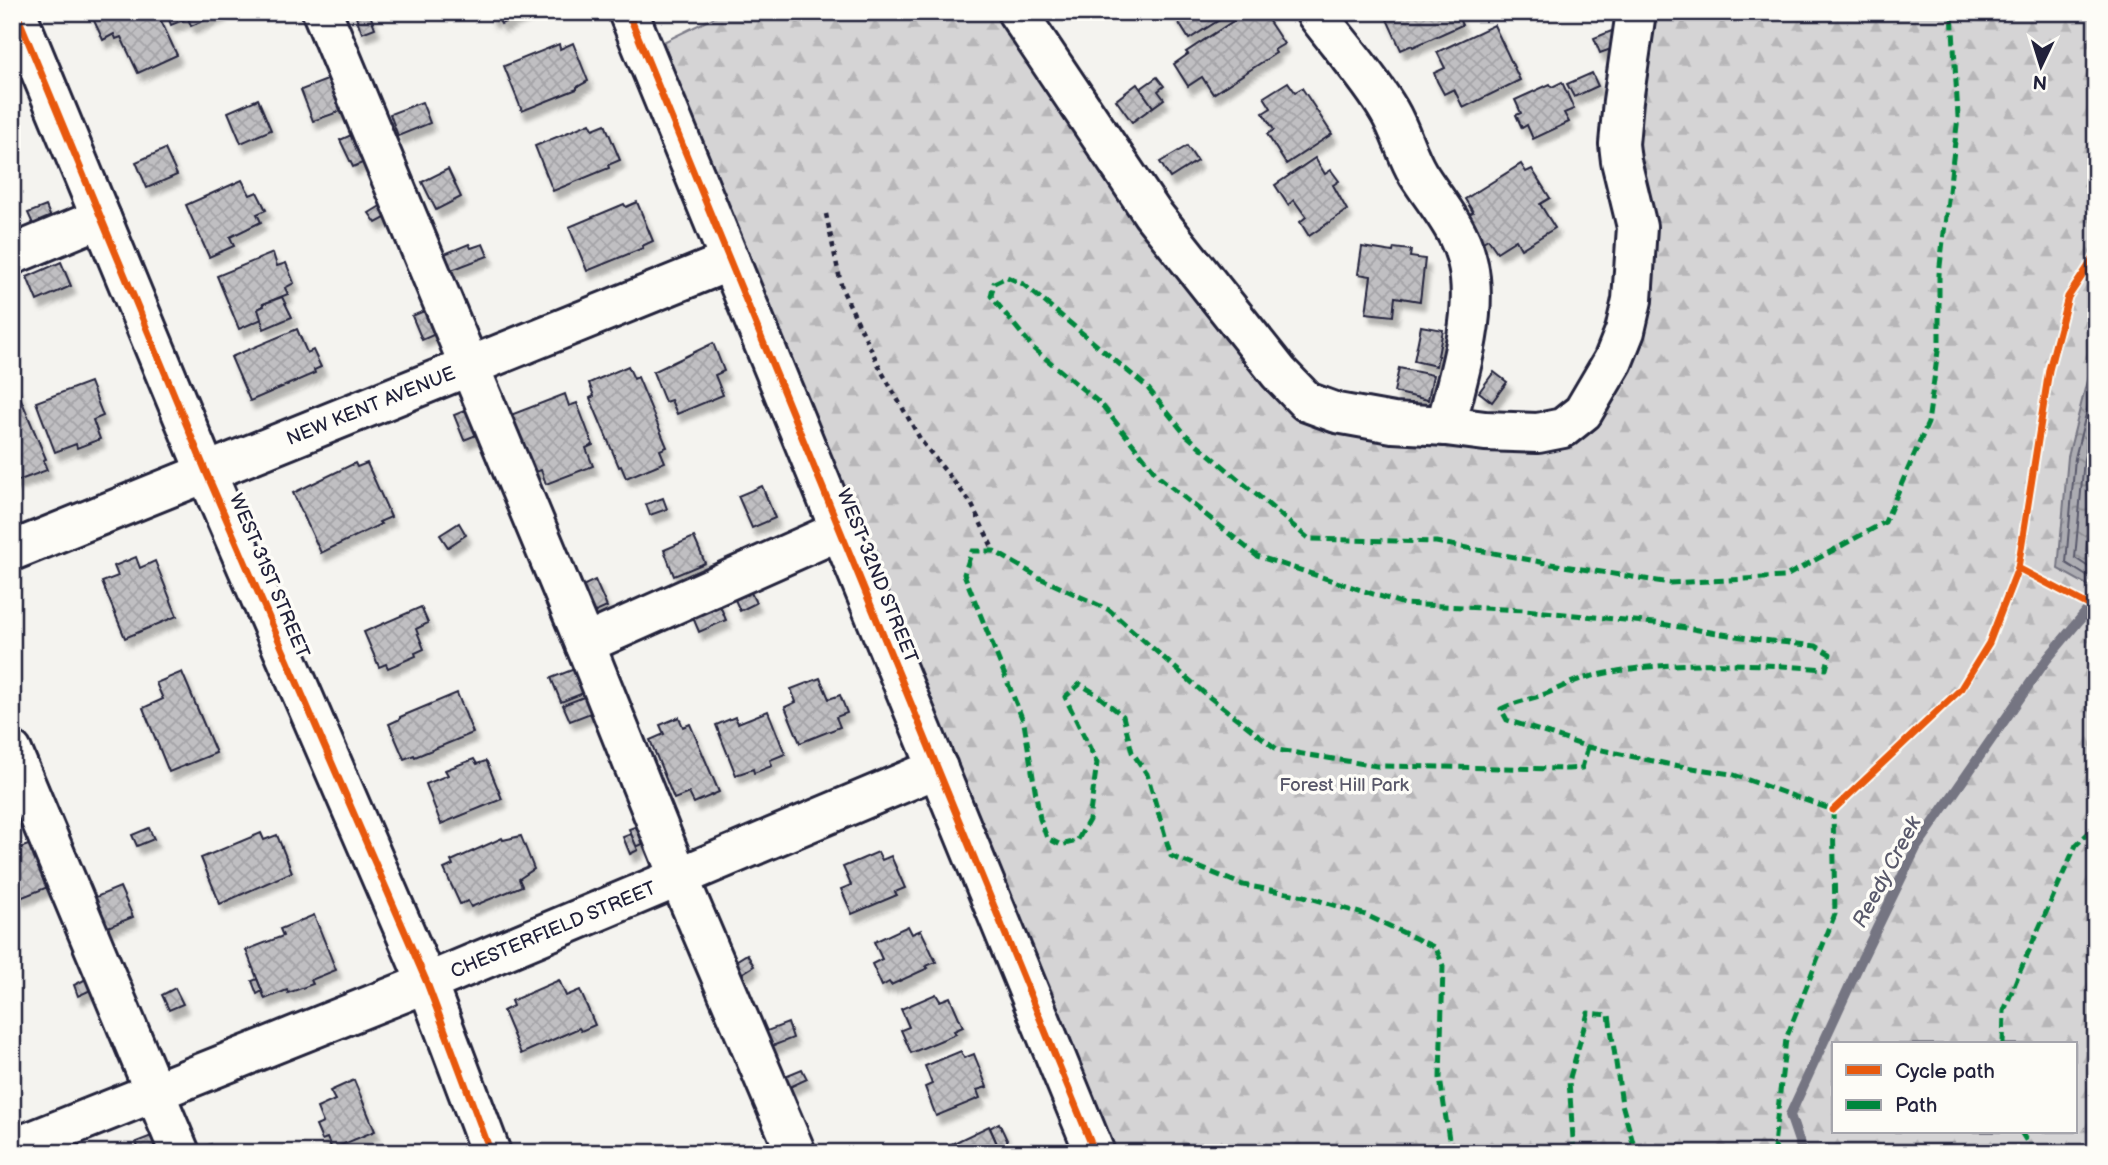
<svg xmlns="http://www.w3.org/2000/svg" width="2108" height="1165" viewBox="0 0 2108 1165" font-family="'Balsamiq Sans',sans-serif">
<defs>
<pattern id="forest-firs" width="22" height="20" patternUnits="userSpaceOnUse" patternTransform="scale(1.75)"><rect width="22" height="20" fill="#d5d4d5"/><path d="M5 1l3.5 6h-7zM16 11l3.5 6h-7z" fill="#b7b6b8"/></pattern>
<pattern id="water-ripples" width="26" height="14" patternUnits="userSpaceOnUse" patternTransform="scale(1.75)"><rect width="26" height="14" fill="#acacb2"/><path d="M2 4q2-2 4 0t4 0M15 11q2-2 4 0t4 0" fill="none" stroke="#8c8c92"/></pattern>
<pattern id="building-cross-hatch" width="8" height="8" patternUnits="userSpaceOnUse" patternTransform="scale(1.75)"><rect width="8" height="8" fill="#c0bfc2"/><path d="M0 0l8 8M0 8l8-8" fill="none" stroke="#a5a4a8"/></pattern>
<filter id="shadow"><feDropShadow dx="4.5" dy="8" stdDeviation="2" flood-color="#0004"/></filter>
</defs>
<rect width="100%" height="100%" fill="#f4f3ef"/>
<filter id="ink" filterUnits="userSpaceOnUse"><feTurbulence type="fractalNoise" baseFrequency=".0143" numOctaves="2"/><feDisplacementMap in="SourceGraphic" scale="14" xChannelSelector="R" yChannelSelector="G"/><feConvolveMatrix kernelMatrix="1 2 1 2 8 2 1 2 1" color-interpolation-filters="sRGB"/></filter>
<g filter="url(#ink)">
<path fill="url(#forest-firs)" stroke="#7c7b88" stroke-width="2" fill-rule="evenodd" d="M725,12h291l289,387 237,32 69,-65 23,-354h462v1141h-1001l-448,-1103zM1833,1044h242v88h-242z"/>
<polygon fill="url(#water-ripples)" stroke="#757582" stroke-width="2" points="2096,344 2096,590 2058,569 2068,457"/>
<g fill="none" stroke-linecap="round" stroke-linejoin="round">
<g stroke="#59596b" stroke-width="2">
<polyline points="2096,374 2075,458 2066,563 2096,582"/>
<polyline points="2096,410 2084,459 2075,558 2096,572"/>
<polyline points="2096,454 2086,552 2096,559"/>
</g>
<polyline stroke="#757582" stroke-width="10" points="1803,1153 1790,1115 1860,963 1916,848 2047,659 2096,600"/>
</g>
<g fill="url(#building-cross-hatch)" stroke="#22223b" stroke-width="2" filter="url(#shadow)">
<polygon points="90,12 157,12 177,55 138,73 121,37 116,39 114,34 103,40"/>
<polygon points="166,12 222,12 222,13 191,26 188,18 171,25"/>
<polygon points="369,12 375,28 362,33 356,17"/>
<polygon points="488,12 527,12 501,24 497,17 492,20"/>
<polygon points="1172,12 1232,12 1189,39"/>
<polygon points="1247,12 1251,14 1263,12 1284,44 1274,50 1276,53 1213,94 1202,77 1188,86 1174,64 1188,54 1186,52"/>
<polygon points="1391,12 1456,12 1462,25 1413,47 1412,45 1401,50 1385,15"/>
<polygon points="1494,25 1520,80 1463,108 1454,89 1444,94 1437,81 1434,73 1445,68 1437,52"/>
<polygon points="1619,28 1625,44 1600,53 1594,38"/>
<polygon points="573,43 588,81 577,87 577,89 522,111 504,66 559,44 560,49"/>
<polygon points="1592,73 1598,86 1574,97 1567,84"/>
<polygon points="1157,77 1164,86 1158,91 1164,99 1153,107 1140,89"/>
<polygon points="332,78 344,110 313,121 301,90"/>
<polygon points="1288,82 1295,92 1302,88 1332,134 1286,164 1267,134 1274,130 1263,113 1271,108 1264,97"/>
<polygon points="1562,82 1574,109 1564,113 1569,122 1533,139 1527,125 1522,128 1516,115 1521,113 1515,100 1550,84 1552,87"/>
<polygon points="1137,84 1153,107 1132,122 1116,100"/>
<polygon points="258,99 271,130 241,143 228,112"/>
<polygon points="422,102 430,123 398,136 390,114"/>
<polygon points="590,123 593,129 605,124 620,160 608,165 609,168 553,191 535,146"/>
<polygon points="360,131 372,159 353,167 340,140"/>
<polygon points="1187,146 1197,161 1170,178 1160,162"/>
<polygon points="165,149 177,175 147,188 136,162"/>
<polygon points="1315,158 1325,174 1331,170 1339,181 1333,185 1347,210 1309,236 1300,222 1306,217 1294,200 1288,205 1275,185"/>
<polygon points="1521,164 1526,172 1532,169 1550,198 1540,204 1555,228 1521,249 1516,240 1497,252 1488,239 1483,242 1466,216 1473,212 1465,199"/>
<polygon points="448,169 461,197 436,210 422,182"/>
<polygon points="242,180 250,195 257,192 266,210 257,214 261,222 230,237 234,246 209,257 186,205"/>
<polygon points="637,202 653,241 642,246 643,248 587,271 569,227 624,204 626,207"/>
<polygon points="382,205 389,216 376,223 369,213"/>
<polygon points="46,206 54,225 37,233 28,213"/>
<polygon points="469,244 471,248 483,244 488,256 449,271 442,255"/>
<polygon points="1362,247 1393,252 1394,248 1411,250 1410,257 1425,259 1420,301 1395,297 1393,316 1366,313 1371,276 1358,274"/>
<polygon points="273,253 277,266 286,263 294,283 285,288 288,294 263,304 264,306 258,309 262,319 239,329 217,276"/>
<polygon points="61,262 71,286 37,301 27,277"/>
<polygon points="282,297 292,317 264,329 258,309 264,306 263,304"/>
<polygon points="429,309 440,332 422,340 412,316"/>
<polygon points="1421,326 1443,330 1436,366 1414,361"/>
<polygon points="297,329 307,353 313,350 321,367 314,370 315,373 250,401 231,357"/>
<polygon points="713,343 724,371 715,375 723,395 677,414 671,400 665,402 653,372"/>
<polygon points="628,366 634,379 638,377 667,447 660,450 665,462 626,478 621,466 619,467 590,398 594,396 589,383"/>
<polygon points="1399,368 1433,375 1428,400 1394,392"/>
<polygon points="1494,372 1507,382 1492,402 1479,392"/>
<polygon points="90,382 103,416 93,420 100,439 77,448 76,444 55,452 36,402"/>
<polygon points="15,385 46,459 43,460 47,470 12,483 12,387"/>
<polygon points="565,394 569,406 577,403 593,445 586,448 593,466 546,484 541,470 530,474 508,416"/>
<polygon points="474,407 484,432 464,440 454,415"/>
<polygon points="355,463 357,467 367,463 391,517 379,522 381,524 321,553 293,493"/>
<polygon points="762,486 775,518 752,528 738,496"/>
<polygon points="663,498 667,509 650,515 646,504"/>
<polygon points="459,523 466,535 448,547 440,535"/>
<polygon points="694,537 705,563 674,576 664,550"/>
<polygon points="136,557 140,568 155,561 177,616 125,638 102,582 118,576 114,566"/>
<polygon points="744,578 756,603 740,611 729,586"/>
<polygon points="595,580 607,607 587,616 576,589"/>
<polygon points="714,591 726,620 699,632 687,603"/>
<polygon points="421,607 428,623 416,629 424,649 415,653 416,656 388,668 386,664 379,667 364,632"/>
<polygon points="577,668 586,692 561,702 551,678"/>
<polygon points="182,672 216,753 169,772 143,708 163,699 156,683"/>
<polygon points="820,678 829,699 840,695 847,713 836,717 840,727 800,743 785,707 796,702 791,689"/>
<polygon points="457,693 473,733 415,757 414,755 404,759 389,724 400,719 400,717"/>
<polygon points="589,695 596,711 570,721 563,705"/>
<polygon points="768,711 785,754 770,760 772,766 754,773 753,769 736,775 716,725 735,717 738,723"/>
<polygon points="679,717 683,727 690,724 719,792 694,803 689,793 674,799 650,740 664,734 660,725"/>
<polygon points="474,759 477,764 486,761 487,762 502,799 441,824 426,784 448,775 445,770"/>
<polygon points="645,823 652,840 636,847 629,829"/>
<polygon points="149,828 154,839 137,846 132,835"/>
<polygon points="261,833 264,840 277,835 292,872 220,904 201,858"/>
<polygon points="631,834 638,850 630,854 623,837"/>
<polygon points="521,836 534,869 519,879 522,886 471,907 468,901 460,904 444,869 453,865 451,861 502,838 503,840"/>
<polygon points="31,844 48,887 20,898 12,879 12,851"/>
<polygon points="878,852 882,860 891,856 905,888 895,892 897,895 852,914 841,889 851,885 843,867"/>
<polygon points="120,887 133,917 103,929 91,899"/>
<polygon points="314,915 336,970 311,980 313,984 288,993 287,990 265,999 246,950 283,936 280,929"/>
<polygon points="908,926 912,934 921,930 936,962 926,966 928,968 891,985 889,982 882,986 872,964 882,959 874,942"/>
<polygon points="747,954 754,966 741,974 734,962"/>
<polygon points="88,978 93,989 78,996 74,985"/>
<polygon points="257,979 262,991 257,994 252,981"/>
<polygon points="559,980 566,996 580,990 595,1025 581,1031 579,1028 521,1054 503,1011 513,1006 511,1001"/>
<polygon points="175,988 183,1004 169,1010 162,995"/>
<polygon points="936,994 940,1001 950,997 963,1027 954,1031 956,1034 911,1053 901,1030 909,1027 901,1009"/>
<polygon points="788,1023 793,1038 770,1047 764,1032"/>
<polygon points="961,1051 964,1058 974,1054 987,1087 977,1090 980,1098 936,1116 925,1087 932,1084 925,1066"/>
<polygon points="802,1069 807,1079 790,1087 785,1076"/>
<polygon points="354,1080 375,1131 332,1149 327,1138 322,1140 316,1126 323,1123 317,1108 335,1100 330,1091"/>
<polygon points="999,1123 1013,1153 1001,1153 990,1128"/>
<polygon points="989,1126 1001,1153 937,1153 937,1151"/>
<polygon points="154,1135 161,1153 140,1153 136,1142"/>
<polygon points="211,1144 214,1153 200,1153 199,1148"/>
</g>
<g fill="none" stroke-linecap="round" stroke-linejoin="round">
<defs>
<g id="minor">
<polyline points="16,12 206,472 427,983 491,1153"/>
<polyline points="322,12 585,644 679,878 796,1153"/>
<polyline points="628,12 1095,1153"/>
<polyline points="1017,12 1152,213 1279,373 1307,402 1337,413 1393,423 1446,426 1485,431 1538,433 1563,428 1583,412 1613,361 1625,331 1632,300 1637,227 1621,161 1619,144 1623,101 1636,12"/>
<path d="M1315,12c23,31 55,66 74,99 12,20 17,43 29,63 22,35 48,60 52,104 5,49 -13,101 -24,148"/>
<polyline points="12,255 101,218"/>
<path id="s1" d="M12,551l718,-290"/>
<polyline points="585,644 841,530"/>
<polyline points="12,751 180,1153"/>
<path id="s2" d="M12,1149l415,-166 511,-215"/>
</g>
</defs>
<use href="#minor" stroke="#22223b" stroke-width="44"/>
<polyline stroke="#22223b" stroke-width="4.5" stroke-dasharray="5 5" stroke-linecap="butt" points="826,214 842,289 882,372 922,442 971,503 994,551"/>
<use href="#minor" stroke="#fdfcf7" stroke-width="38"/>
<g stroke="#00873e" stroke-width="5" stroke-dasharray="10 5" stroke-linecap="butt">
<polyline points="2003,1044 2004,1011 2020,971 2076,845 2096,826"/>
<polyline points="2021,1132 2034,1153"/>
<polyline points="1451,1153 1440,1078 1443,966 1436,948 1366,915 1304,896 1243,885 1171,856 1147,774 1132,752 1123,716 1096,694 1080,684 1065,697 1097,763 1089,820 1077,841 1061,845 1047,838 1040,819 1024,723 964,574 972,551 994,551 1040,578 1109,610 1204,693 1278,750 1377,766 1568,769 1582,768 1588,747"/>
<polyline points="1574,1153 1569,1081 1588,1013 1609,1015 1622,1104 1636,1153"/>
<path d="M1778,1153l-4,-8 12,-106 49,-125 -2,-104 -102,-36 -64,-10 -79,-17 -81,-27 -6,-11c14,-7 27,-9 41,-14 13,-4 26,-12 39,-16 78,-21 165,-16 245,-10l4,-15 -14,-8 -62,-7 -99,-16 -130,-13 -121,-6 -147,-48 -98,-79 -57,-72 -68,-56 -43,-53 3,-13 13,-6 16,7 124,103 38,47 124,105 127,3 115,22 119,19 114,-6 101,-55 43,-99 11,-79v-70l19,-157 -6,-105"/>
</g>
<defs>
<g id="cycleway">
<polyline points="16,12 206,472 427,983 491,1153"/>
<polyline points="628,12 1095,1153"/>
<polyline points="2018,568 2096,609"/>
<polyline points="1833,810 1960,690 1989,643 2018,568 2049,370 2068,297 2096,255"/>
</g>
</defs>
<use href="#cycleway" stroke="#fdfcf7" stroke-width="11"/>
<use href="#cycleway" stroke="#e8590c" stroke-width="7"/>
</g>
</g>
<g text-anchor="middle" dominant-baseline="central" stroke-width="7" stroke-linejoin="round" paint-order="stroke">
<g font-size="19" fill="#22223b" stroke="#fdfcf7">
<text stroke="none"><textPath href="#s1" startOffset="387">NEW KENT AVENUE</textPath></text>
<text transform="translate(269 576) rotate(67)">WEST 31ST STREET</text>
<text transform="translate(877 576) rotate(68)">WEST 32ND STREET</text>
<text stroke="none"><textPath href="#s2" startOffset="584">CHESTERFIELD STREET</textPath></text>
</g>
<g font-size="19" fill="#585769" stroke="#fdfcf7">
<text x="1344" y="785">Forest Hill Park</text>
</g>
<g font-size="21" font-style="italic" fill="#59596b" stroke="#fdfcf7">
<text transform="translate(1887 872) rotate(-62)">Reedy Creek</text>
</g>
</g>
<rect width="2108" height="1165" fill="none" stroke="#fdfcf7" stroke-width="42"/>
<rect x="21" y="21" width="2066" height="1123" fill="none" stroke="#22223b" stroke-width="2.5" filter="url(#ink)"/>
<rect x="1832" y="1042" width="245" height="91" fill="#fdfcf7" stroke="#a5a5ac" stroke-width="2"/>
<rect x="1846" y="1065" width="35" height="10" fill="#e8590c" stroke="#a5a5ac" stroke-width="2"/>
<text x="1895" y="1078" font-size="21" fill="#22223b">Cycle path</text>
<rect x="1846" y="1100" width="35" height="10" fill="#00873e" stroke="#a5a5ac" stroke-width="2"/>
<text x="1895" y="1112" font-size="21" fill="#22223b">Path</text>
<g transform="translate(2041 66) rotate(184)" stroke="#fdfcf7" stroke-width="5" paint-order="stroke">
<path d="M0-5L12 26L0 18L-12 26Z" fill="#22223b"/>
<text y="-10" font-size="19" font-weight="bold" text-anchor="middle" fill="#22223b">N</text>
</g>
</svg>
